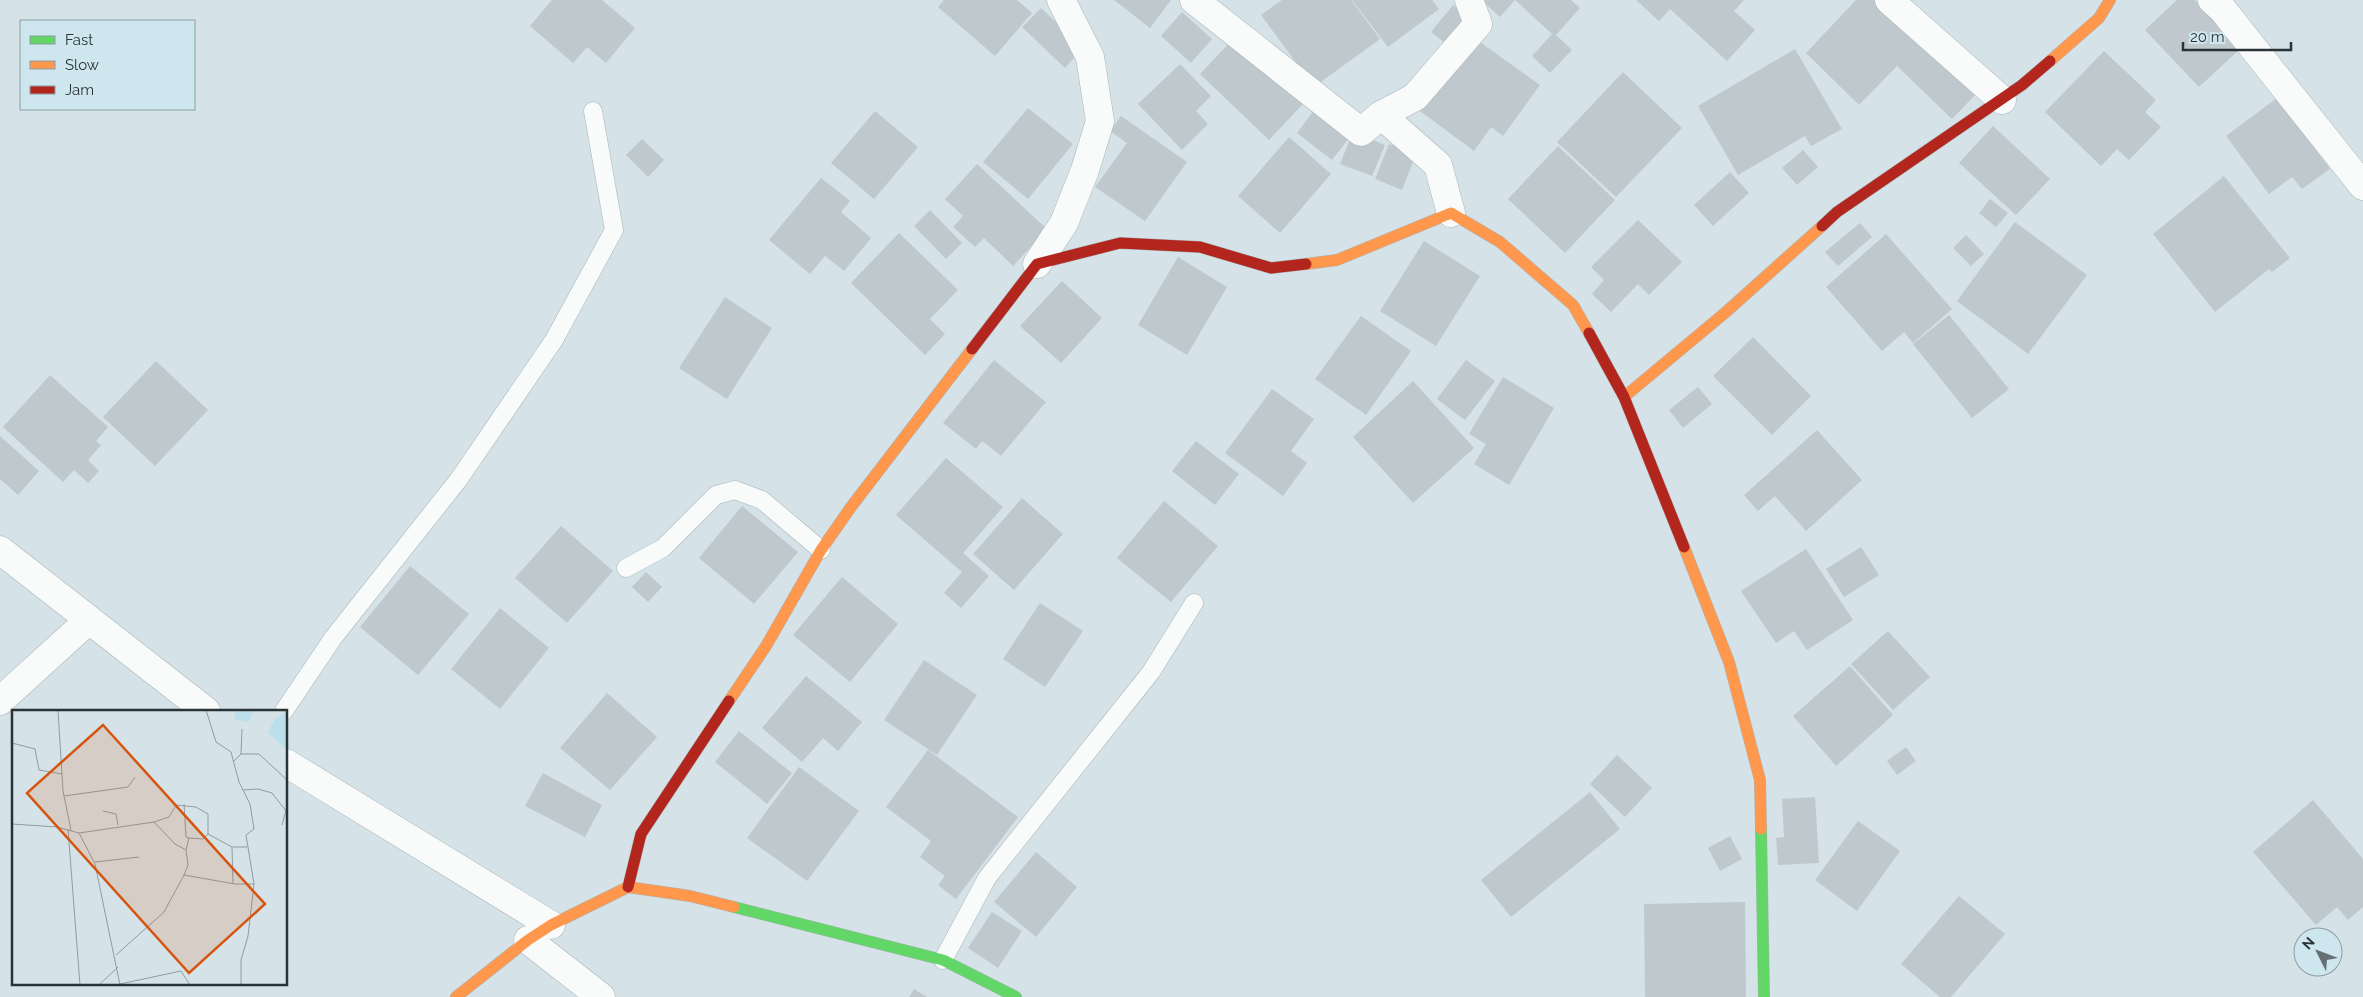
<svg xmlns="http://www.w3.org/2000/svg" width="2363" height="997" viewBox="0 0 2363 997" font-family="Raleway,sans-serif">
<rect width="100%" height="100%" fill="#d5e2e7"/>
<g fill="#bfc9cd">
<polygon points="552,0 602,0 635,28 606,63 587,47 573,63 530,26"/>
<polygon points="944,0 1017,0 1032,13 995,56 938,7"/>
<polygon points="1114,0 1171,0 1150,28"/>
<polygon points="1282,0 1351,0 1380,39 1314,87 1261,15"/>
<polygon points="1352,0 1432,0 1439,9 1388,47"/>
<polygon points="1481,0 1571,0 1580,8 1556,35 1572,50 1550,73 1532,56 1552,34 1515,0 1500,17"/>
<polygon points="1636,0 1744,0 1734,11 1755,30 1727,61 1670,9 1659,21"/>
<polygon points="1856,0 1878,0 1976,94 1952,119 1897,66 1859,105 1806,53"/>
<polygon points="2177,0 2195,0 2240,49 2199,87 2145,30"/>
<polygon points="1453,5 1472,20 1450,47 1431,32"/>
<polygon points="1041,8 1083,48 1065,68 1022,27"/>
<polygon points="1182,12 1212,39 1191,63 1161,36"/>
<polygon points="1473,37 1540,85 1503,136 1491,127 1474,151 1420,111"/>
<polygon points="1234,38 1303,104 1269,140 1200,74"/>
<polygon points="1795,49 1842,129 1811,146 1805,136 1738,175 1698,106"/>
<polygon points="2104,51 2156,100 2145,112 2161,127 2129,160 2117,149 2101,166 2045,112"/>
<polygon points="1180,64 1211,96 1196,111 1208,124 1182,150 1138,104"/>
<polygon points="1623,72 1682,128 1616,197 1557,142"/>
<polygon points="2277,98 2330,169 2302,189 2292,177 2269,194 2226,136"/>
<polygon points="1028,108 1073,144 1028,199 983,162"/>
<polygon points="1315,109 1350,137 1332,160 1297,133"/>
<polygon points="875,111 918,147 874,199 831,163"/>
<polygon points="1121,116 1187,162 1145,221 1095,187 1127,143 1110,131"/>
<polygon points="1993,126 2050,179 2016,215 1959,163"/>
<polygon points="1353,132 1385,145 1372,176 1340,164"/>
<polygon points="1289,137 1331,174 1280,233 1238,196"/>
<polygon points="642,139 664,160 648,177 626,155"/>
<polygon points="1389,144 1416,154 1402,190 1375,179"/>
<polygon points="1558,146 1615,200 1565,253 1508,199"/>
<polygon points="1803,150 1818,167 1797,185 1782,168"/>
<polygon points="977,164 1047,229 1013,266 984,238 975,247 953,227 963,216 945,199"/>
<polygon points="1730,172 1749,193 1713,226 1694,205"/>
<polygon points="2224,176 2290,258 2272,272 2269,269 2215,312 2153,234"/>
<polygon points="821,178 850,201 841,212 871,238 844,271 825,256 810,274 769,240"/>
<polygon points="1990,199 2008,213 1996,227 1979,213"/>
<polygon points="930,210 962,243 946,259 914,226"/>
<polygon points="1638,220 1682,262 1649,295 1638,284 1611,312 1592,294 1604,280 1591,267"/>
<polygon points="2015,222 2087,275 2028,354 1957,301"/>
<polygon points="1860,223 1872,237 1838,266 1825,252"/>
<polygon points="899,233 958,290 930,319 945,334 925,355 851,283"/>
<polygon points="1886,234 1952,309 1913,343 1904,332 1882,351 1826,287"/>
<polygon points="1966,235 1984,254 1971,266 1953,248"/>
<polygon points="1424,241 1480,276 1436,346 1380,311"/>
<polygon points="1178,257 1227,287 1187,355 1138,325"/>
<polygon points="1062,281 1102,318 1061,363 1020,326"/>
<polygon points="725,297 772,328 727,399 679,368"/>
<polygon points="1949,315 2009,389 1972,418 1913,344"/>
<polygon points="1361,316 1411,351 1366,415 1315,379"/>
<polygon points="1753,337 1811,396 1772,435 1713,376"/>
<polygon points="994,360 1046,402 1001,456 982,441 976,449 943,423"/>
<polygon points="1466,360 1495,381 1465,420 1437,399"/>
<polygon points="156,361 208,410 155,466 103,417"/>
<polygon points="50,375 108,427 96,441 101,445 88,460 99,471 88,483 74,470 63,482 3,427"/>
<polygon points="1503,377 1554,408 1509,485 1474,464 1486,444 1469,434"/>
<polygon points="1413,381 1474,448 1413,503 1353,437"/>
<polygon points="1698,387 1712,404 1683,428 1669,410"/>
<polygon points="1272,389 1314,419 1291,451 1307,463 1283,496 1225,453"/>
<polygon points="1817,430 1862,480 1806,531 1775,496 1758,511 1744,495"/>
<polygon points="0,436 39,471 18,495 0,479"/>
<polygon points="1196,441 1239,474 1215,505 1172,471"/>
<polygon points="946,458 1003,507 963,553 989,576 961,608 944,593 962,572 896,515"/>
<polygon points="1022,498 1063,534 1014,590 973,554"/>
<polygon points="1164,501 1218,546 1171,602 1117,558"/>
<polygon points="742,506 798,552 754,604 699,558"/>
<polygon points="561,526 613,571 567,623 515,578"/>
<polygon points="1861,547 1879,575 1844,597 1826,569"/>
<polygon points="1806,549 1853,620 1807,650 1794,631 1776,643 1741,591"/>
<polygon points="410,566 469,614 418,675 360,627"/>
<polygon points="646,572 662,587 648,602 632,587"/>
<polygon points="842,577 898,624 850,682 793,635"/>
<polygon points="1040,603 1083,631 1045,687 1003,659"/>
<polygon points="500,608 549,648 500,709 451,669"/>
<polygon points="1888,631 1930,677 1893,710 1851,664"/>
<polygon points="924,660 977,695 937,755 884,720"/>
<polygon points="1850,666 1893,715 1836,766 1793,716"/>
<polygon points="806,676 862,722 838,751 823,738 802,762 762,728"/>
<polygon points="607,693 657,737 610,790 560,748"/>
<polygon points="739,731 792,773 767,804 715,762"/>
<polygon points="1906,747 1916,761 1897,775 1887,761"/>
<polygon points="928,750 1018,817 956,899 938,885 945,876 920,857 931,841 886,807"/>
<polygon points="1617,755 1652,788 1625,817 1590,784"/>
<polygon points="799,767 859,811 807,881 747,838"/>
<polygon points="543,773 602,805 585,837 525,806"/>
<polygon points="1590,792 1620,829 1511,917 1481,880"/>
<polygon points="1815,797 1819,863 1778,865 1776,838 1784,837 1782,799"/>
<polygon points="2313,800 2363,859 2363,907 2348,920 2337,907 2316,925 2253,852"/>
<polygon points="1858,821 1900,851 1857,911 1815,880"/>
<polygon points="1730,836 1742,859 1720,871 1708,848"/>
<polygon points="1036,852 1077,887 1036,937 994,902"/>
<polygon points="1959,896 2005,934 1951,997 1940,997 1901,964"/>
<polygon points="1745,902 1746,997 1645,997 1644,904"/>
<polygon points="992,912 1022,931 998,968 968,948"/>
<polygon points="914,989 927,997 909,997"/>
</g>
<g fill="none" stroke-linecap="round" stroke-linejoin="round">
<defs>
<g id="lane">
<polyline points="626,568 663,548 716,495 735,490 762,500 821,550"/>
<polyline points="284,711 333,638 459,479 554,340 614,230 593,111"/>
<polyline points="943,960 987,878 1151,672 1194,603"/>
</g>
<g id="street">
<polyline points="1194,0 1361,132 1381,115 1438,165 1451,213"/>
<polyline points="1889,0 2002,100"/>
<polyline points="2212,0 2223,10 2363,186"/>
<polyline points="1381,115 1415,97 1478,24 1469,0"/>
<polyline points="1037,264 1064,223 1085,170 1100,121 1090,57 1061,0"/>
<polyline points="0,550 206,711"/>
<polyline points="0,701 89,620"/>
<polyline points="286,763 551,925"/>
<polyline points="528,940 601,997"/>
</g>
<g id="fast">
<polyline points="1761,829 1764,997"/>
<polyline points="734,907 943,960 1016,997"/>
</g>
<g id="slow">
<polyline points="2050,61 2099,18 2110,0"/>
<polyline points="1306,264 1337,260 1451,213 1500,242 1573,305 1589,333"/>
<polyline points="1624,397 1726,312 1822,226"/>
<polyline points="1684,547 1729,662 1760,780 1761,829"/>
<polyline points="729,701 766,646 821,550 851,507 972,349"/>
<polyline points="456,997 528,940 551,925 628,887 690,896 734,907"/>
</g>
<g id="jam">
<polyline points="1822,226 1837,212 2022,85 2050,61"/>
<polyline points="1589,333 1624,397 1684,547"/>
<polyline points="972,349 1037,264 1120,243 1200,247 1271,268 1306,264"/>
<polyline points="628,887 641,834 729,701"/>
</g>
</defs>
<use href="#lane" stroke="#aab4b7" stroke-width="19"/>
<use href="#street" stroke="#aab4b7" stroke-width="29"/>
<use href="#fast" stroke="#aab4b7" stroke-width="12"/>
<use href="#slow" stroke="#aab4b7" stroke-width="12"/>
<use href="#jam" stroke="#aab4b7" stroke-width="12"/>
<use href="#lane" stroke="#f9fbfb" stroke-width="18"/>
<use href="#street" stroke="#f9fbfb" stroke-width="28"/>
<use href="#fast" stroke="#63d668" stroke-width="11"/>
<use href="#slow" stroke="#ff974d" stroke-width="11"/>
<use href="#jam" stroke="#b3261e" stroke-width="11"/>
</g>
<g transform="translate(12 710)">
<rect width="275" height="275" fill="#d5e2e7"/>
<path d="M224,0h18l-6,12 -15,-3zM275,1v39l-19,-17 6,-13z" fill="#bbe0ec"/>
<path fill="none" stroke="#919ca0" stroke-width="1" d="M46,0l5,81 8,39M0,33l23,6 4,21 23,4M229,44l1,-25M222,51l7,-7h18l28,26M231,80l15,-1 14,4 15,19M52,86l64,-9 7,-10M172,94l2,33 3,1 -3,12M91,101l13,3 2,11M142,112l15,-5 7,-12 20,2 12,7v20l-5,5 -14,-1M0,114l45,3 22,6 16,31 25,121M270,115l4,-15M56,119l12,156M67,123l75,-11 21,22 11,6 2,15 -4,10 -20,37 -48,43M196,124l24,13h15M220,137l1,37M83,152l44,-5M172,165l51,9h19l-8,-49 8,-6 -4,-25 -11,-22 -8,-30 -15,-10 -10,-32M108,274l61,-13 9,14M87,275l19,-18M229,275v-25l7,-24 6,-52"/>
<path fill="#d55510" fill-opacity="0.15" stroke="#d55510" stroke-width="2.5" d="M91,15l162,179 -76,69 -162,-180z"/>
<rect width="275" height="275" fill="none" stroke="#2a3336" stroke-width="2.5"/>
</g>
<rect x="20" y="20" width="175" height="90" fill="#cee6ee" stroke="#8c9ea4"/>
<rect x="30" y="36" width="25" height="8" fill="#63d668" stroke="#8c9ea4"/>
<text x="65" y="45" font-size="15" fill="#2a3336">Fast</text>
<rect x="30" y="61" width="25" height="8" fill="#ff974d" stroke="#8c9ea4"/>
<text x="65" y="70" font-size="15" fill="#2a3336">Slow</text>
<rect x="30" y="86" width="25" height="8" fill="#b3261e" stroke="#8c9ea4"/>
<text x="65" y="95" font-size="15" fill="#2a3336">Jam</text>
<g transform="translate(2318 952) rotate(312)"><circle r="24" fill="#cee6ee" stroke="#8c9ea4"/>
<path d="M0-4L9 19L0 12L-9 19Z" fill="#667074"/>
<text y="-8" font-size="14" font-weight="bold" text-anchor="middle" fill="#2a3336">N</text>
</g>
<path d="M2183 42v8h108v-8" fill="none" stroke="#2a3336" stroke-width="2.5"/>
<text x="2190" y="42" font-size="15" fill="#2a3336" stroke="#cee6ee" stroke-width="4" paint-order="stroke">20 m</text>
</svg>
